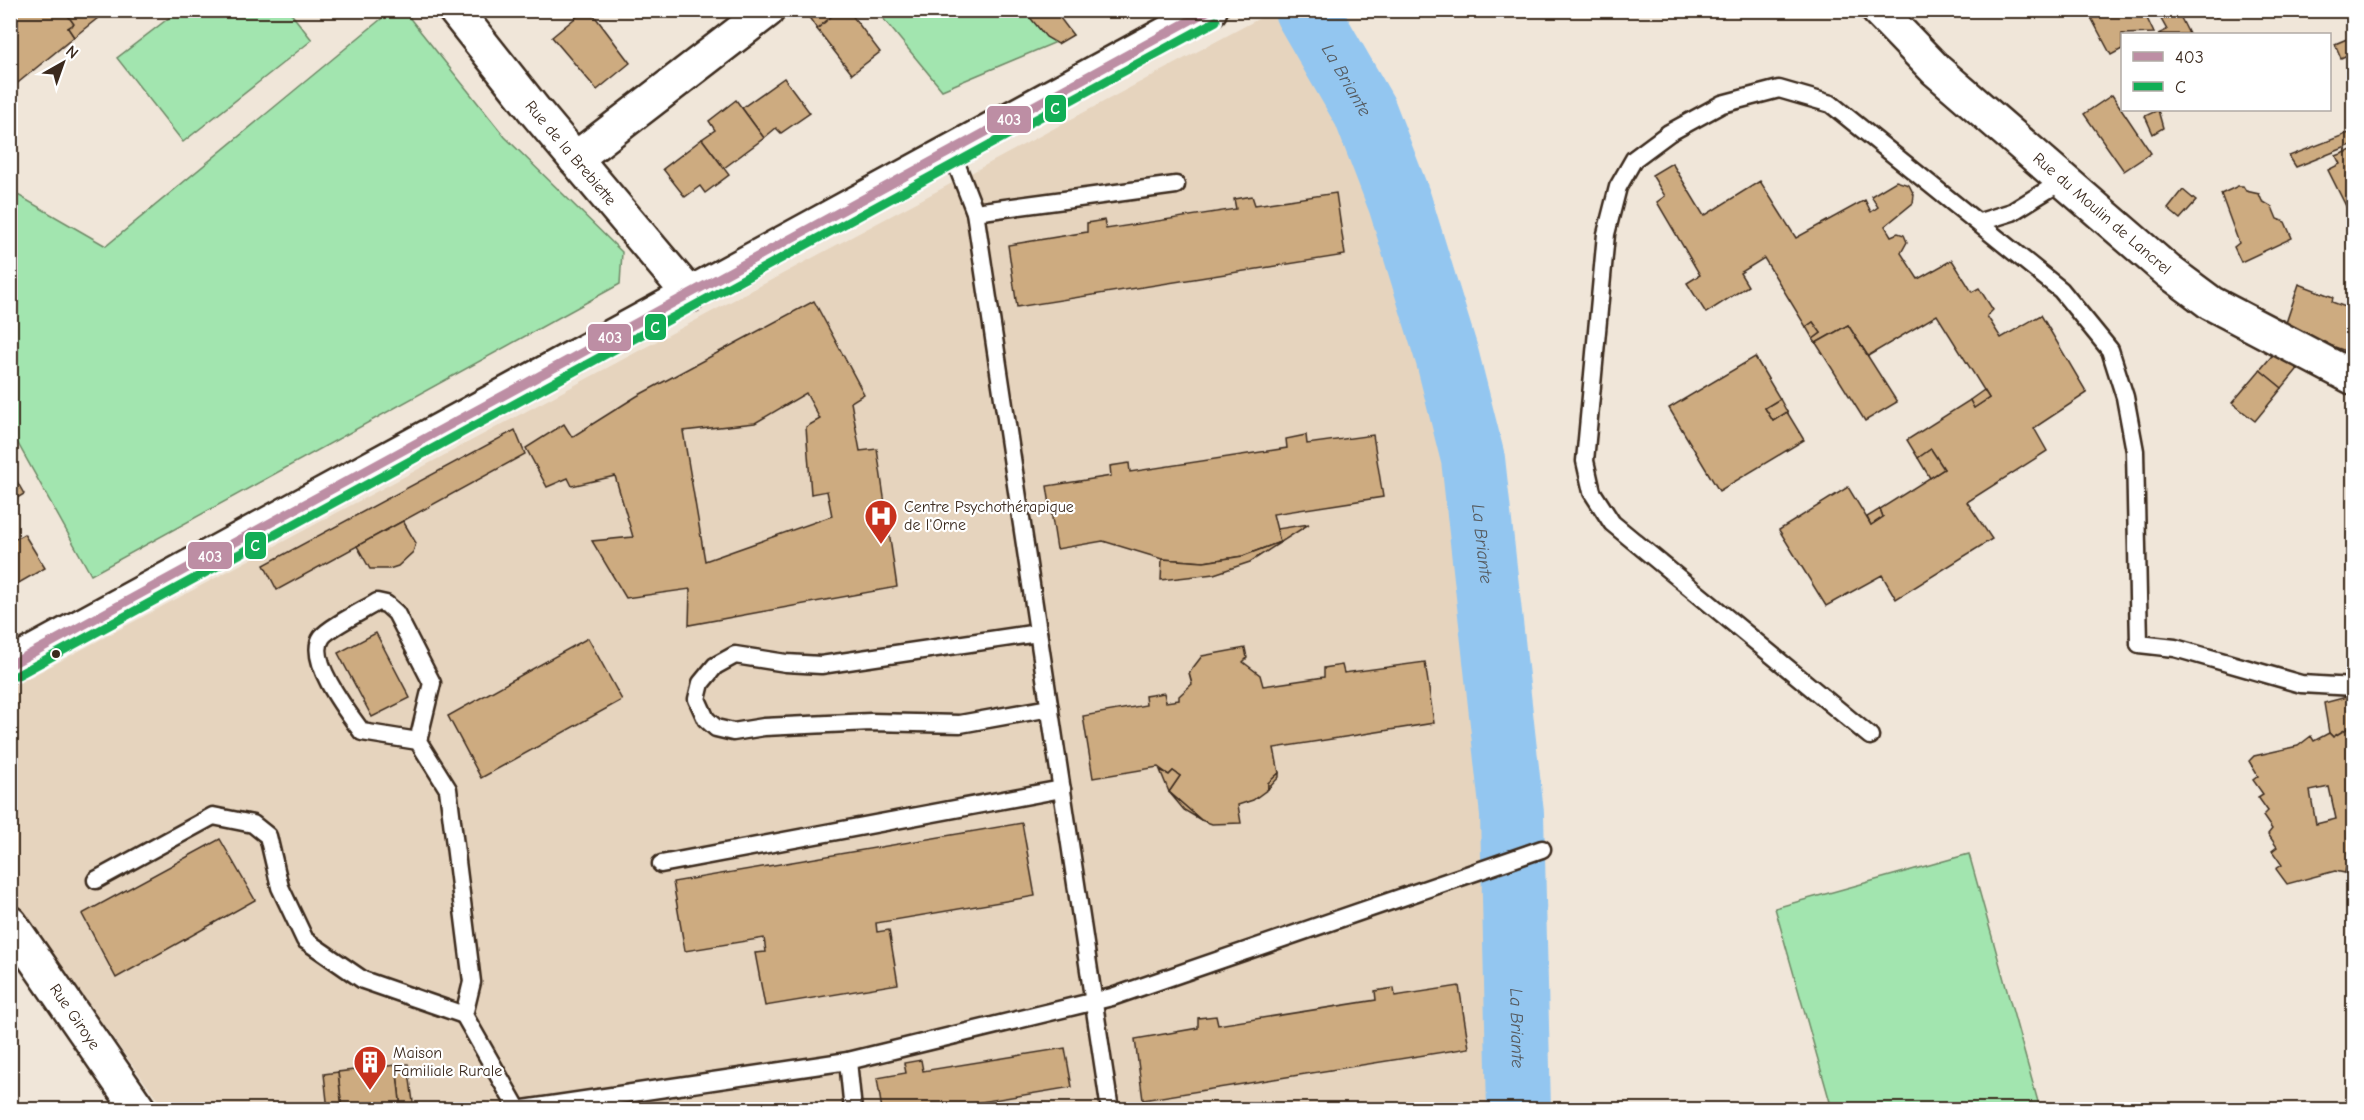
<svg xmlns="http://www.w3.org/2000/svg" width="2364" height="1120" viewBox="0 0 2364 1120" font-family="'Comic Neue',sans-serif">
<rect width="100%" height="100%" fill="#f0e6d9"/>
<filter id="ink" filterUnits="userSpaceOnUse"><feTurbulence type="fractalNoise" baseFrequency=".0167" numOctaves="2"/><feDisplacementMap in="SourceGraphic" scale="12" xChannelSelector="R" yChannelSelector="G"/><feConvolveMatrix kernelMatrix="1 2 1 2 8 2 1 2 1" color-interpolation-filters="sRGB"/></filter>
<g filter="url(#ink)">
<polygon fill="#e6d4be" points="1273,11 1306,11 1365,112 1400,203 1447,356 1473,459 1512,814 1519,1109 164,1109 11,896 10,688"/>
<g fill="#a2e5af" stroke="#6e8866" stroke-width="1.5">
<polygon points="392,10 404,11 505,137 622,252 620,284 91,575 11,431 11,191 106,246"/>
<polygon points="178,11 289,11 312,40 183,142 117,58"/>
<polygon points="877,11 1053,11 1073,35 942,90"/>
<polygon points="1969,854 2040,1109 1832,1109 1775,908"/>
</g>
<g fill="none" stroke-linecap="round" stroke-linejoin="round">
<path stroke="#93c6f0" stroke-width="64" id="s1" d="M1306,10l59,102 35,91 47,153 26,103 39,355 7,296"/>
</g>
<g fill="#cdab80" stroke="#3b2a1e" stroke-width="1.5" fill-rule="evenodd">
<polygon points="10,10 64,10 74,24 68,28 74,37 14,86 10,81"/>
<polygon points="64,10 108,10 74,37 68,28 74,24"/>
<polygon points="585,10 590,10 630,63 597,90 552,37"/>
<polygon points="804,10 839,10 817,29"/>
<polygon points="839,10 848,10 880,52 852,74 817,29"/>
<polygon points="1033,10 1054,10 1073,35 1058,44 1046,37 1028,15"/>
<polygon points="2087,10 2143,10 2154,33 2122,34 2122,49 2111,55"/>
<polygon points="2177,10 2189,34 2158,34 2167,30 2161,19"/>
<polygon points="2214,10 2231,10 2216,17"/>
<polygon points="2354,36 2354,52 2341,58 2335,44"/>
<polygon points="784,78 810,113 781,133 776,128 764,138 742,108"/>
<polygon points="2112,95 2151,153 2124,171 2084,114"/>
<polygon points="736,100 764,138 724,168 702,139 715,130 709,121"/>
<polygon points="2158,110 2163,128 2153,134 2145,116"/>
<polygon points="2354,131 2354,144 2296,167 2289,156"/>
<polygon points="702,139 729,175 705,193 700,186 685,197 663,169"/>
<polygon points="2354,149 2354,215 2351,216 2328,170 2340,164 2336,156"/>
<polygon points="1672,163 1704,216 1760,181 1796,238 1865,200 1871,212 1878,207 1871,196 1896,181 1909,185 1914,195 1913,203 1885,226 1891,236 1898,233 1904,235 1907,242 1901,253 1918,279 1952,260 1972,292 1979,288 1993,310 1987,316 2001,338 2041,315 2087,393 2034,428 2047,451 1967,502 1992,539 1896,599 1882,575 1826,606 1779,530 1848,487 1871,525 1883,517 1880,509 1944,469 1931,449 1918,458 1907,440 1970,400 1974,408 1989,398 1937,315 1868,356 1848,325 1816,343 1813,339 1821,333 1813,322 1806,327 1764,258 1740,273 1748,286 1706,313 1687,283 1700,275 1657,202 1665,196 1652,175"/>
<polygon points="2238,186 2243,186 2246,191 2259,194 2262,201 2272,207 2277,219 2285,222 2292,238 2241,262 2234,247 2239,243 2221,194"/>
<polygon points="2183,190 2196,201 2180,219 2168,209"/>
<polygon points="1336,193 1345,255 1017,307 1008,245 1087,232 1087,223 1104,220 1106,229 1236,209 1234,199 1252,196 1255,205"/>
<polygon points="2299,284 2333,297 2332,302 2354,310 2354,354 2321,342 2286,323"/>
<path d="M814,301l50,93 -13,8 9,49 17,-2 20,138 -208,38 1,-36 -64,9 -34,-57 41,-4 -18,-61 -43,10 -4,-8 -21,9 -21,-39 38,-24 8,13 65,-41zM806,393l14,26 -14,8 5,67 16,-3 5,25 -127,45 -22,-130 72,-8z"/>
<polygon points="1813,322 1821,333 1813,339 1806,327"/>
<polygon points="1848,325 1897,402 1865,421 1816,343"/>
<polygon points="2276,351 2301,365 2282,388 2260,370"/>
<polygon points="1755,357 1780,399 1765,408 1773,421 1787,412 1804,440 1719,491 1669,408"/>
<polygon points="2260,370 2282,388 2255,421 2232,403"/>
<polygon points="1984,390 1989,398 1974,408 1970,400"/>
<polygon points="1780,399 1787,412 1773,421 1765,408"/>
<polygon points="515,430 525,454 277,590 264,565"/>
<polygon points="1306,435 1307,444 1373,435 1383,497 1273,514 1280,542 1243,556 1204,562 1162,559 1103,541 1057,549 1047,486 1111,476 1110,466 1129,463 1130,472 1287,448 1286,439"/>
<polygon points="1931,449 1944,469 1930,478 1918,458"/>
<polygon points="10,469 24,494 12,501 10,499"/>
<polygon points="1880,509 1883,517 1871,525 1867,517"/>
<polygon points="403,521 416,543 413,552 398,566 389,569 370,569 357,546"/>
<polygon points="1309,524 1250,562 1214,574 1161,580 1162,559 1204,562 1243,556 1280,542 1277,529"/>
<polygon points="24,534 45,568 10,588 10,542"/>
<polygon points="376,633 410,698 372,717 338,653"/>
<polygon points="588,638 622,700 481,778 448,716"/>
<polygon points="1245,648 1247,658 1243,662 1260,675 1263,686 1324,677 1324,668 1342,665 1344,673 1425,662 1434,723 1274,748 1279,773 1268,783 1268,789 1253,800 1238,805 1241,823 1212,824 1201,820 1169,792 1180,776 1173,771 1169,775 1158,767 1093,778 1083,716 1146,705 1145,696 1164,693 1166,702 1179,700 1179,696 1192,684 1189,673 1202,656"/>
<polygon points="2354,695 2354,731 2348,728 2333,737 2329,733 2324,703"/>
<path d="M2348,728l6,3v136h-8l-1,6 -10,-2 -48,13 -11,-15 6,-4 -10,-14 5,-4 -9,-13 4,-5 -9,-13 5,-5 -10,-14 5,-3 -10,-14 5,-4 -9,-15 5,-5 44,-10 13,-10 3,5 15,-8 4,4zM2329,787l7,32 -20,5 -6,-33z"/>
<polygon points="1160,770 1169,775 1173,771 1180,776 1169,792"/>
<polygon points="1279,773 1279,777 1268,789 1268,783"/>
<polygon points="1169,792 1201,820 1184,810"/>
<polygon points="1022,823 1035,896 876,923 877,932 889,930 898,984 765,1006 755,953 766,952 764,938 685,951 673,882"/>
<polygon points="220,839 255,900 116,978 82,914"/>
<polygon points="1459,986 1469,1048 1143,1100 1135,1039 1198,1028 1198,1018 1216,1016 1218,1025 1376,1000 1375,991 1394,988 1395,996"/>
<polygon points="1065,1048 1072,1087 933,1110 882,1110 877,1078 906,1073 904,1063 921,1060 923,1071"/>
<polygon points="408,1064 414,1110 401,1110 396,1065"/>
<polygon points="396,1065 401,1110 342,1110 338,1072"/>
<polygon points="338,1072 342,1110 328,1110 324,1074"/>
</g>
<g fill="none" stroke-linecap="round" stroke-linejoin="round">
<defs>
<g id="lane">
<polyline points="952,153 975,212 1110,1110"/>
<polyline points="975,212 1176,185"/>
<polyline points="1980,222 2012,212 2062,181"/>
<polyline points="1038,633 821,665 786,663 735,655 715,666 701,683 697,699 706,719 716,728 733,732 764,727 871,722 960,724 1050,708"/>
<polyline points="1870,736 1612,523 1592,492 1585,461 1606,234 1618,187 1634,159 1669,133 1722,104 1779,89 1831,104 2061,290 2110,350 2125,397 2135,451 2139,644 2175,648 2301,684 2354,687"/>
<path d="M418,741l-56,-9c-14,-19 -56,-73 -40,-95 6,-9 44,-28 55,-35l9,2 10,9 36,70 -14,58 30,48 24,193 -8,33 53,93"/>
<polyline points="661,864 1062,789"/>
<polyline points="96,880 213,816 253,824 268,836 280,887 305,940 363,980 464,1015"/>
<polyline points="848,1061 853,1110"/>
<polyline points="517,1110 848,1061 1112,997 1542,849"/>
</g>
<g id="street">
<path id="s2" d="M455,10l80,101 155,184"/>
<path id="s3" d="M1878,10l58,60 232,201 43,32 143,75"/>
<polyline points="575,159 767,11"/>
<path id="s4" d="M10,923l129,187"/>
</g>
<polyline id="secondary" points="10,665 1210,10"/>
</defs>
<use href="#lane" stroke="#3b2a1e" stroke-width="21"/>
<use href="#street" stroke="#3b2a1e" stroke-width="38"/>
<use href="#secondary" stroke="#3b2a1e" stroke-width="38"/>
<use href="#lane" stroke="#fff" stroke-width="16"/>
<use href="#street" stroke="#fff" stroke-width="33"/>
<use href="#secondary" stroke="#fff" stroke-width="33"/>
<defs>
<polyline id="bus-1" points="10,665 1209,10"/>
<polyline id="bus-2" points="16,676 1216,21"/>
</defs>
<use href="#bus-1" stroke="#fff" stroke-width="14"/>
<use href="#bus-2" stroke="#fff" stroke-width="14"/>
<use href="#bus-1" stroke="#bd8ea4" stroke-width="9"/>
<use href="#bus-2" stroke="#12ae56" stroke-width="9"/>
</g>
</g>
<defs>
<symbol id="hospital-pin" viewBox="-11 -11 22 30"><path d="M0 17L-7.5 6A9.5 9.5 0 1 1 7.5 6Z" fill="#c8321e" stroke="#fff"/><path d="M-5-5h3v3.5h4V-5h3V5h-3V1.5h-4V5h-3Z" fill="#fff"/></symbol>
<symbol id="building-pin" viewBox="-11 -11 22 30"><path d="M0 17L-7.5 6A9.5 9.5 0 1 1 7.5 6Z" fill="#c8321e" stroke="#fff"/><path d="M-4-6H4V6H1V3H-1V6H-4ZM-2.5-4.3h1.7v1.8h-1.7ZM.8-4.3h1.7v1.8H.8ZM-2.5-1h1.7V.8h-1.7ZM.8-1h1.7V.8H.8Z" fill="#fff"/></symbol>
</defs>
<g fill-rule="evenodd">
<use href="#hospital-pin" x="862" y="497" width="38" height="52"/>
<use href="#building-pin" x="351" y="1043" width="38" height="52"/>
</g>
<circle fill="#3b2a1e" stroke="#fff" stroke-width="2" cx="56" cy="654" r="5"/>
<g text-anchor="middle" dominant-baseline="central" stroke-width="4.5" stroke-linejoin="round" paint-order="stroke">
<g font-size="16" fill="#3b2a1e" stroke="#fff">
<text stroke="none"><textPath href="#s2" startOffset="184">Rue de la Brebiette</textPath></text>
<text stroke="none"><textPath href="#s3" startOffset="303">Rue du Moulin de Lancrel</textPath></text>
<text stroke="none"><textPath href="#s4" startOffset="114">Rue Giroye</textPath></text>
</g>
<g font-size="16" fill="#3b2a1e" stroke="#fff" text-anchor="start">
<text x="904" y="507">Centre Psychothérapique<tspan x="904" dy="18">de l'Orne</tspan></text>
<text x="393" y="1053">Maison<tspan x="393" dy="18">Familiale Rurale</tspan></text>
</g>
<g font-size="18" font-style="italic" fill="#55595d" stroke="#fff">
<text stroke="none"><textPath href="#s1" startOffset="81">La Briante</textPath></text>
<text stroke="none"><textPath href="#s1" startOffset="567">La Briante</textPath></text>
<text stroke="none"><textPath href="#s1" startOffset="1053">La Briante</textPath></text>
</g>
</g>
<g stroke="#fff" stroke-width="2">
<rect x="1044" y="94" width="23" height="29" rx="6" fill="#12ae56"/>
<rect x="986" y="105" width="46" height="29" rx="6" fill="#bd8ea4"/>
<rect x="644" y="313" width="23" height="28" rx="6" fill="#12ae56"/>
<rect x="587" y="323" width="45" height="29" rx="6" fill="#bd8ea4"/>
<rect x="244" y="531" width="23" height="29" rx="6" fill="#12ae56"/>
<rect x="187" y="541" width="46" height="29" rx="6" fill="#bd8ea4"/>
</g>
<g font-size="16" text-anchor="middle" font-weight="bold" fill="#fff">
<text x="1055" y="114">C</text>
<text x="1009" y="125">403</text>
<text x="655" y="333">C</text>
<text x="610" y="343">403</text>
<text x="255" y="551">C</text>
<text x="210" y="562">403</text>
</g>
<rect width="2364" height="1120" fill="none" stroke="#fff" stroke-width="36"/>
<rect x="18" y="18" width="2328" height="1084" fill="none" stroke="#3b2a1e" stroke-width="2" filter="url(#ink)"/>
<rect x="2121" y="33" width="210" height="78" fill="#ffffff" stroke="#b1aaa5" stroke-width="1.5"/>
<rect x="2133" y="52" width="30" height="9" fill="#bd8ea4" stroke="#b1aaa5" stroke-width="1.5"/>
<text x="2175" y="63" font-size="18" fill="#3b2a1e">403</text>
<rect x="2133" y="82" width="30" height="9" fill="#12ae56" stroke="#b1aaa5" stroke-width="1.5"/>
<text x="2175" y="93" font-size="18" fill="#3b2a1e">C</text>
<g transform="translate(63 63) rotate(40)" stroke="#ffffff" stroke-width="4.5" paint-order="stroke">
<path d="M0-4.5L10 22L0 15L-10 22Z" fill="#3b2a1e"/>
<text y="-9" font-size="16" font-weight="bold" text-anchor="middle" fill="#3b2a1e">N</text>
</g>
</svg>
